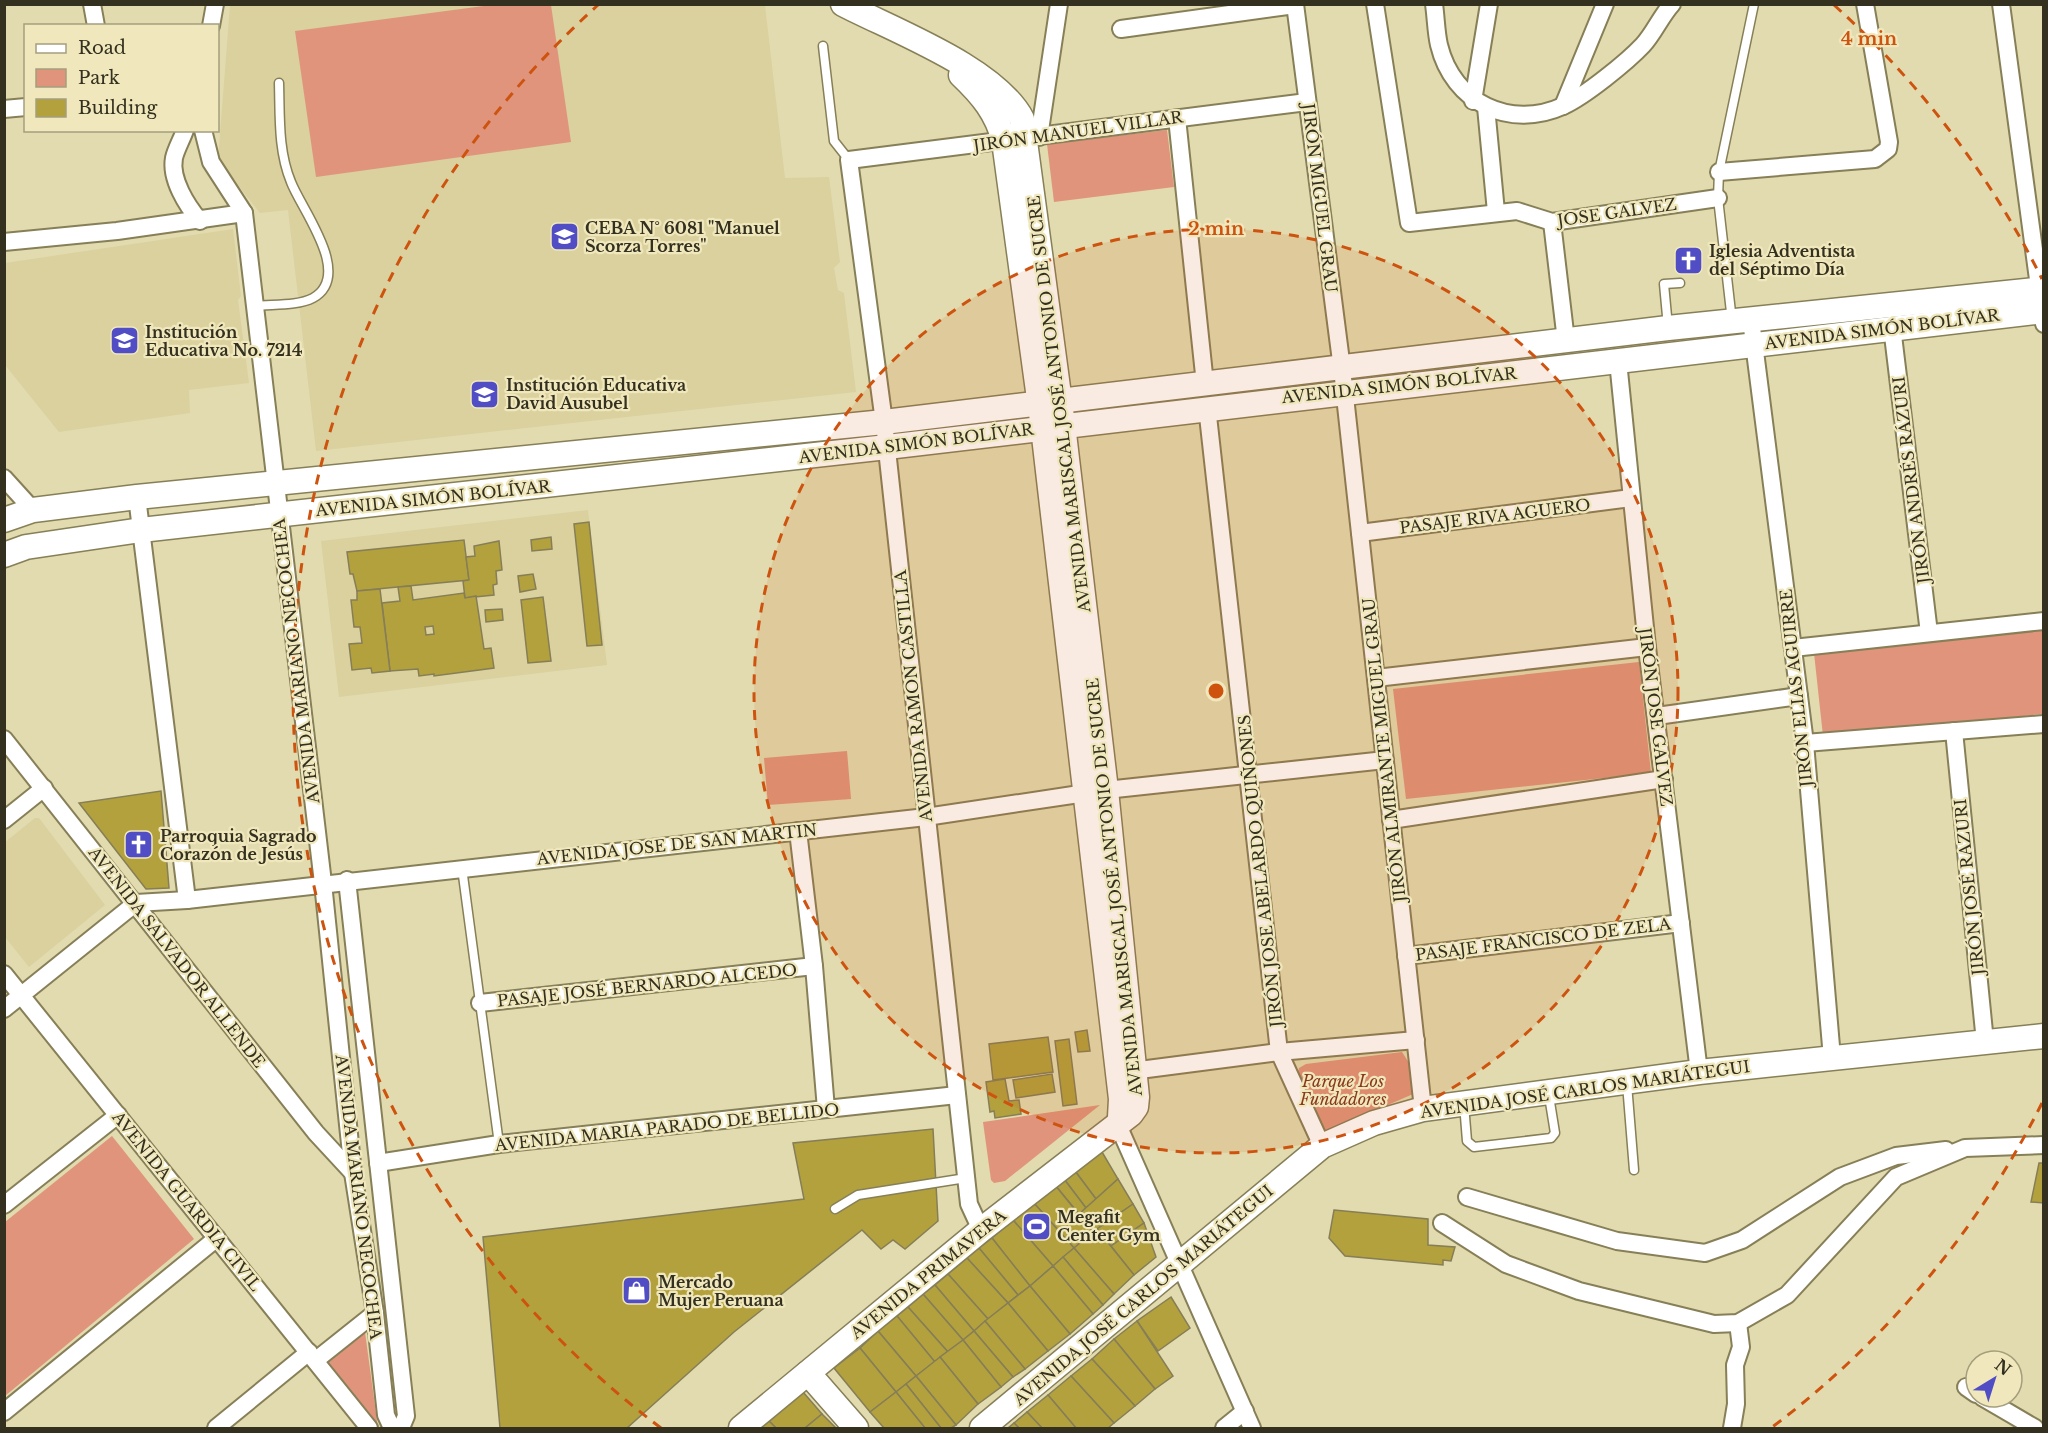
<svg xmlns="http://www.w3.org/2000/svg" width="2048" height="1433" viewBox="0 0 2048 1433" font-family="'Libre Baskerville',serif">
<rect width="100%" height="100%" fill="#e2dbaf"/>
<g fill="#dad19e">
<polygon points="230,5 765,5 785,178 829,177 840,262 834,268 838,290 844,293 856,392 316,451 288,210 260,213 218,160"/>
<polygon points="233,229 241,296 238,300 249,383 189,390 190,413 59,432 5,365 5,263"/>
<polygon points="588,510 607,665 339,697 321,541"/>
<polygon points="35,818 39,818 105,905 29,967 5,937 4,843"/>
</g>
<g fill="#e0947c">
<polygon points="491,5 551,5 571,142 316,177 295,31"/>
<polygon points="1167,130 1174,187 1054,202 1047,144"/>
<polygon points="2043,630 2043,714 1823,736 1814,653"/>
<polygon points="1639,662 1651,773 1406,799 1393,689"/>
<polygon points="847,751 851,799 768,805 764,758"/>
<polygon points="1402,1052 1409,1063 1413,1094 1326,1132 1297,1076 1299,1068 1306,1064"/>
<polygon points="1100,1105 1005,1181 994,1183 991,1180 983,1122"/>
<polygon points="112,1136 194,1239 5,1396 5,1222"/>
<polygon points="365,1332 378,1428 324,1365"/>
</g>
<g fill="#b3a13e" stroke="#867e56" stroke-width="1.5" fill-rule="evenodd">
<polygon points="589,522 602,645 587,646 574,524"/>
<polygon points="551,537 552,549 532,551 531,540"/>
<polygon points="464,540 469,580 357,591 353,574 350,574 347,552"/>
<polygon points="499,541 502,570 496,571 497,584 493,585 494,595 465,598 463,581 469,580 466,557 475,556 474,546"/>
<polygon points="533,574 536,589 520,592 518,576"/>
<path d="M411,586l2,14 51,-7 1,5 11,-2 8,53 7,-1 3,20 -60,8v-2l-15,2 -1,-7 -28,2 -8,-68 18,-2 -2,-14zM433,626l1,8 -8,1 -1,-8z"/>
<polygon points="380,589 390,671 372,673 371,668 352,670 349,644 362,643 360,627 354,627 351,600 357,600 357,591"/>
<polygon points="543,597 551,661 528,663 521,600"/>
<polygon points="502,609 503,620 486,622 485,610"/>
<polygon points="161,791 169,888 146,889 79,803"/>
<polygon points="1087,1030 1090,1051 1078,1052 1075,1032"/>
<polygon points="1048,1037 1053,1072 993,1080 989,1044"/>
<polygon points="1069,1039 1077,1104 1063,1106 1055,1041"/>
<polygon points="1052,1074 1055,1092 1016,1098 1013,1080"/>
<polygon points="1005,1079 1009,1101 1019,1100 1021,1114 995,1118 994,1111 990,1112 986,1082"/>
<polygon points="933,1129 938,1221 905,1249 893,1240 881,1249 862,1230 734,1332 627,1428 500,1428 483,1237 804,1199 793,1143"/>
<polygon points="1102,1152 1118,1179 1096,1199 1075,1171"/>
<polygon points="2039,1163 2044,1163 2044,1203 2031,1202"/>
<polygon points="1075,1171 1096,1199 1086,1208 1064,1179"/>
<polygon points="1064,1179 1086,1208 1079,1214 1055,1185"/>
<polygon points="1118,1179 1133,1204 1093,1232 1079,1214"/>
<polygon points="1055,1185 1093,1232 1074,1248 1033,1202"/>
<polygon points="1033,1202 1074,1248 1053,1266 1013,1220"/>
<polygon points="1133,1204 1144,1223 1111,1246 1097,1229"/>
<polygon points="1334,1210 1428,1219 1428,1245 1455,1247 1451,1261 1443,1260 1443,1265 1345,1256 1329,1238"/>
<polygon points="1013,1220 1053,1266 1030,1286 992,1238"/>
<polygon points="1144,1223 1156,1257 1134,1275 1111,1246"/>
<polygon points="1097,1229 1134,1275 1114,1294 1074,1248"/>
<polygon points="992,1238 1030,1286 1018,1295 979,1248"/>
<polygon points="979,1248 1018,1295 1008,1303 967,1258"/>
<polygon points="1074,1248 1114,1294 1103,1305 1063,1257"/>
<polygon points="1063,1257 1103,1305 1093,1314 1053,1266"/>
<polygon points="967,1258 1008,1303 988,1319 948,1274"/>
<polygon points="1053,1266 1093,1314 1070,1334 1030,1286"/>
<polygon points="948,1274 988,1319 974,1331 935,1285"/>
<polygon points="935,1285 974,1331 963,1340 923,1294"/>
<polygon points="1030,1286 1070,1334 1048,1351 1008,1303"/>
<polygon points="923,1294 963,1340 948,1352 908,1307"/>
<polygon points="1171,1297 1190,1328 1158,1351 1137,1321"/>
<polygon points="1008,1303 1048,1351 1025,1369 985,1321"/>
<polygon points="908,1307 948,1352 935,1362 897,1316"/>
<polygon points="897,1316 935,1362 916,1376 878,1331"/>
<polygon points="985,1321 1025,1369 1013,1377 974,1331"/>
<polygon points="1137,1321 1173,1376 1155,1389 1114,1339"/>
<polygon points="878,1331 916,1376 896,1392 860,1348"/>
<polygon points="974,1331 1013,1377 1001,1387 963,1340"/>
<polygon points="1114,1339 1155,1389 1135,1406 1092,1359"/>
<polygon points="963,1340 1001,1387 978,1404 940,1357"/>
<polygon points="860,1348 896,1392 870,1412 834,1368"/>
<polygon points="940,1357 978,1404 956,1425 916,1376"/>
<polygon points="1092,1359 1135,1406 1114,1423 1071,1376"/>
<polygon points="916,1376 956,1425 951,1428 941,1428 906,1384"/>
<polygon points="1071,1376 1114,1423 1108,1428 1076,1428 1048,1395"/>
<polygon points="906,1384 941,1428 925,1428 896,1392"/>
<polygon points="803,1392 822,1414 805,1428 776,1428 769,1421"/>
<polygon points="896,1392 925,1428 884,1428 870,1412"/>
<polygon points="1048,1395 1076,1428 1042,1428 1027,1412"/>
<polygon points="1027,1412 1042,1428 1019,1428 1014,1423"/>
<polygon points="822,1414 836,1428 805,1428"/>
<polygon points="769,1421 776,1428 760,1428"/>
<polygon points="1014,1423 1019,1428 1008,1428"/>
</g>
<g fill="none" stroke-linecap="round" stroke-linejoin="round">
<defs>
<g id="lane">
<polyline points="823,46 834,141 849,160"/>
<path d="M255,306c17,-2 43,0 58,-8 41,-23 -12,-89 -22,-116 -13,-31 -11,-66 -12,-99"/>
<polyline points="1732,321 1718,198 1719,172 1754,4"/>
<polyline points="1668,327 1664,284 1680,283"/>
<polyline points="462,868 499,1144"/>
<polyline points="1627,1084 1634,1170"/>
<polyline points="1464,1104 1467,1141 1474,1147 1551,1138 1555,1133 1549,1096"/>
<polyline points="835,1209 858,1195 966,1178"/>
</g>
<g id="street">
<polyline points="92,4 96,26"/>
<polyline points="1295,4 1342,369 1423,1109"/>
<polyline points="1375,4 1409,223 1517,211 1552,222 1718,198"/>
<path d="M1434,4c2,14 2,28 5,41 14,58 71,85 124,61 22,-10 64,-44 80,-61 11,-12 18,-29 29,-41"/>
<polyline points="2001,4 2044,324"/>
<polyline points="211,26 215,4"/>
<polyline points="1121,29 1295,5"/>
<polyline points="1473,101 1489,4"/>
<polyline points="1563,106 1605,4"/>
<polyline points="1486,107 1496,212"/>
<polyline points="4,109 26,107"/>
<polyline points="1177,118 1205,384"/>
<path d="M185,130c-3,9 -9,19 -11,28 -4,21 13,48 26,63"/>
<polyline points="203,130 211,162 244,213 323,883 353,1173 375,1313 386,1415 392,1428"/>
<polyline points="1039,137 1059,4"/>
<polyline points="1719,172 1875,159 1888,149 1889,142 1865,4"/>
<polyline points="1552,222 1566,341"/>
<polyline points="4,242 117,231 244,213"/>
<polyline points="1751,320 1805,743 1832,1058"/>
<polyline points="1892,327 1929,633"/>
<polyline points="1618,361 1647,647 1699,1072"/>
<polyline points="1207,407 1279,1052 1322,1146"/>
<polyline points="4,478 33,510"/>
<polyline points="137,497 187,900"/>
<polyline points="1360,533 1631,498"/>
<polyline points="1793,648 2044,621"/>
<polyline points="1376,678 1647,647"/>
<polyline points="1657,716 1799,696"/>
<polyline points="1954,731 1985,1042"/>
<polyline points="4,739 316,1133 353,1173"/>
<polyline points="1805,743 2044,724"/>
<polyline points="4,820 44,788"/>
<polyline points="1391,820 1664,779"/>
<polyline points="798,831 814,966 826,1109"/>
<polyline points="347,880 406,1416 401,1428"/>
<polyline points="1406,956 1681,923"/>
<polyline points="4,974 369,1428"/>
<polyline points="480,1003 814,966"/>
<polyline points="4,1009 136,903 187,900 926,817 1106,790 1385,760"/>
<polyline points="1124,1072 1279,1052 1416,1040"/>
<polyline points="1118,1125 1252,1428"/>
<polyline points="378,1163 499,1144 957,1095"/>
<polyline points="1467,1197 1617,1241 1705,1253 1742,1240 1840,1177 1896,1156 1946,1150"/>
<polyline points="4,1205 118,1115"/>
<polyline points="1442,1223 1506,1264 1579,1291 1714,1324 1738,1323 1787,1295 1896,1177 1965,1148 2044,1145"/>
<polyline points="981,1230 969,1204 884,422 849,160 1307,102"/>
<polyline points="316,1360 375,1313"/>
<polyline points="1966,1387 1976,1394"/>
<polyline points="1982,1397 2035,1428"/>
<polyline points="4,1412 217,1238"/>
<polyline points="216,1428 309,1352"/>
<polyline points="1224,1428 1245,1411"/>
<polyline points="1732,1428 1736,1404 1735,1365 1741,1347 1738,1323"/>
</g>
<g id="secondary">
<path d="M961,75c21,20 36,38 43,66l39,287 78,671 -1,18"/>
<polyline points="4,520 33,510 137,497 884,422 1668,328 2044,289"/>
<polyline points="4,555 26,547 141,530 887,447 2044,311"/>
<polyline points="808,1373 856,1428"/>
<path d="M741,1428l240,-198 150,-116 5,-7 1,-10 -31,-307 -43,-365 -41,-306c-27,-51 -127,-88 -179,-115"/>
<polyline points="982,1428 1322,1146 1374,1123 1423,1109 1699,1072 2044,1036"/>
</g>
</defs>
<use href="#lane" stroke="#877f57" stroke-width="11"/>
<use href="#street" stroke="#877f57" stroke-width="20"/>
<use href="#secondary" stroke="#877f57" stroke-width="27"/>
<use href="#lane" stroke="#fff" stroke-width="8"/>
<use href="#street" stroke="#fff" stroke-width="16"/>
<use href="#secondary" stroke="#fff" stroke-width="24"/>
</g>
<circle cx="1216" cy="691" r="462" fill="#cd530f" fill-opacity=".12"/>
<g fill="none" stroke="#cd530f" stroke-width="3" stroke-dasharray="10 8">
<circle cx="1216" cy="691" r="462"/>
<path d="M2042 1103A923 923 0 0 1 1771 1428M661 1428A923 923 0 0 1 598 5M1834 5A923 923 0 0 1 2042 279"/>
</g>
<defs>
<symbol id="school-square" viewBox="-11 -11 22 22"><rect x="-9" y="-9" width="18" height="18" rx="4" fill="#514ec5" stroke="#f0e8bc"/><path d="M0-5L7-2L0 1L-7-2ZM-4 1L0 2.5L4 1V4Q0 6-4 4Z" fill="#fff"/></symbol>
<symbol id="church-square" viewBox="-11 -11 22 22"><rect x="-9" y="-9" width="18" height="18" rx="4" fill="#514ec5" stroke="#f0e8bc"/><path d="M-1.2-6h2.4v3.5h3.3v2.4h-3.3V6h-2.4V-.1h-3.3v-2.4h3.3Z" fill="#fff"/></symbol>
<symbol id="stadium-square" viewBox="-11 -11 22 22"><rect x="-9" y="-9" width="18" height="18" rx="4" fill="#514ec5" stroke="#f0e8bc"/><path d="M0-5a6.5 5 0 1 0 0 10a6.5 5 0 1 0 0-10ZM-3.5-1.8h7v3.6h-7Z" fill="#fff"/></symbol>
<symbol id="shop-square" viewBox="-11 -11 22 22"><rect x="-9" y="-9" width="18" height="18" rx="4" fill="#514ec5" stroke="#f0e8bc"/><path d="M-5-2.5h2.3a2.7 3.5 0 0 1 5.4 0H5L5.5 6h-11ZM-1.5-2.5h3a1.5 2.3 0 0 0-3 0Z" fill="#fff"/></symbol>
</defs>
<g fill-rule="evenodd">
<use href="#school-square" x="548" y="220" width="33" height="33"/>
<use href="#church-square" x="1672" y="244" width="33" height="33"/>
<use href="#school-square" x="108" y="324" width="33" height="33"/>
<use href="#school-square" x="468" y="378" width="33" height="33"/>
<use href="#church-square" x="122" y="828" width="33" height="33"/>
<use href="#stadium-square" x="1020" y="1210" width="33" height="33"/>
<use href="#shop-square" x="620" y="1274" width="33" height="33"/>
</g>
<g text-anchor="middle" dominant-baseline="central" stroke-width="4.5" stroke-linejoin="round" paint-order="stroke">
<g font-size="16" fill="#33301f" stroke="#f0e8bc">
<text transform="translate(1078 131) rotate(-8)">JIRÓN MANUEL VILLAR</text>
<text transform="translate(1320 198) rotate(83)">JIRÓN MIGUEL GRAU</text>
<text transform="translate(1617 212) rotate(-8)">JOSE GALVEZ</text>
<text transform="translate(1882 329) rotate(-7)">AVENIDA SIMÓN BOLÍVAR</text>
<text transform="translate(1399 385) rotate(-6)">AVENIDA SIMÓN BOLÍVAR</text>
<text transform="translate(1059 404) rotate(-97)">AVENIDA MARISCAL JOSÉ ANTONIO DE SUCRE</text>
<text transform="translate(916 443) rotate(-7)">AVENIDA SIMÓN BOLÍVAR</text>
<text transform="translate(1911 480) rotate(-97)">JIRÓN ANDRÉS RÁZURI</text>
<text transform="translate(433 498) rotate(-6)">AVENIDA SIMÓN BOLÍVAR</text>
<text transform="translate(1495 516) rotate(-7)">PASAJE RIVA AGUERO</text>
<text transform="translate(296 661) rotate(-97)">AVENIDA MARIANO NECOCHEA</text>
<text transform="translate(1796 688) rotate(-96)">JIRÓN ELIAS AGUIRRE</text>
<text transform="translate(913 696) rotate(-96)">AVENIDA RAMON CASTILLA</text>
<text transform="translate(1656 717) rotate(83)">JIRÓN JOSE GALVEZ</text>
<text transform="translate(1384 750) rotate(-96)">JIRÓN ALMIRANTE MIGUEL GRAU</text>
<text transform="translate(677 844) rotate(-6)">AVENIDA JOSE DE SAN MARTIN</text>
<text transform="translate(1260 871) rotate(-96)">JIRÓN JOSE ABELARDO QUIÑONES</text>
<text transform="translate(1114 887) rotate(-96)">AVENIDA MARISCAL JOSÉ ANTONIO DE SUCRE</text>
<text transform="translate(1969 887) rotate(-96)">JIRÓN JOSÉ RAZURI</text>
<text transform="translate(1543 939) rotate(-7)">PASAJE FRANCISCO DE ZELA</text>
<text transform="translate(177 957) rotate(52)">AVENIDA SALVADOR ALLENDE</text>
<text transform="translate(647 985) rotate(-6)">PASAJE JOSÉ BERNARDO ALCEDO</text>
<text transform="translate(1585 1089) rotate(-8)">AVENIDA JOSÉ CARLOS MARIÁTEGUI</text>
<text transform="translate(667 1127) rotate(-6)">AVENIDA MARIA PARADO DE BELLIDO</text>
<text transform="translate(359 1197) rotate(83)">AVENIDA MARIANO NECOCHEA</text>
<text transform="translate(187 1201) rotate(51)">AVENIDA GUARDIA CIVIL</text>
<text transform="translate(928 1274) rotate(-39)">AVENIDA PRIMAVERA</text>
<text transform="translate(1143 1295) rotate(-40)">AVENIDA JOSÉ CARLOS MARIÁTEGUI</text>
</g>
<g font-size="16" font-weight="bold" fill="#33301f" stroke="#f0e8bc" text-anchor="start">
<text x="585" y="228">CEBA N° 6081 "Manuel<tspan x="585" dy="18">Scorza Torres"</tspan></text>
<text x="1709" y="251">Iglesia Adventista<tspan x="1709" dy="18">del Séptimo Día</tspan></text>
<text x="145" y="332">Institución<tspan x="145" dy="18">Educativa No. 7214</tspan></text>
<text x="506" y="385">Institución Educativa<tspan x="506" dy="18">David Ausubel</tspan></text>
<text x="160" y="836">Parroquia Sagrado<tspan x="160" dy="18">Corazón de Jesús</tspan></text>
<text x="1057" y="1217">Megafit<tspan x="1057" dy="18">Center Gym</tspan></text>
<text x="658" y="1282">Mercado<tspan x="658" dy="18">Mujer Peruana</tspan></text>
</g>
<g font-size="16" font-style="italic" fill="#8a381c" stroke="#f0e8bc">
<text x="1343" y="1081">Parque Los<tspan x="1343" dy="18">Fundadores</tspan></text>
</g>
</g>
<circle cx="1216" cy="691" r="9" fill="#cd530f" stroke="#f0e8bc" stroke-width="3"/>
<g font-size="18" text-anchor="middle" font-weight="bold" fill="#cd530f" stroke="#f0e8bc" stroke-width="4.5" stroke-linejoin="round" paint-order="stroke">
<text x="1869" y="45">4 min</text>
<text x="1216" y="235">2 min</text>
</g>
<rect width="2048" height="1433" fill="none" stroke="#33301f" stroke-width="12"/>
<rect x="24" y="24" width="195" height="108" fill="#f0e8bc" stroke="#a49e7d" stroke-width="1.5"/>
<rect x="36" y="44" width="30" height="9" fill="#ffffff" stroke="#a49e7d" stroke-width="1.5"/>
<text x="78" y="54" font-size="18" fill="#33301f">Road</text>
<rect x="36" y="69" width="30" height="18" fill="#e0947c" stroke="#a49e7d" stroke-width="1.5"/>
<text x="78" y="84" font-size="18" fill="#33301f">Park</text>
<rect x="36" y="99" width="30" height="18" fill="#b3a13e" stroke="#a49e7d" stroke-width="1.5"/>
<text x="78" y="114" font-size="18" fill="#33301f">Building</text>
<g transform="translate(1994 1379) rotate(38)"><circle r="28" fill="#f0e8bc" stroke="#a49e7d" stroke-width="1.5"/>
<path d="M0-4.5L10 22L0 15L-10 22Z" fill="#514ec5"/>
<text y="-9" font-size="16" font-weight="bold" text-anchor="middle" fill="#33301f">N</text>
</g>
</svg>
